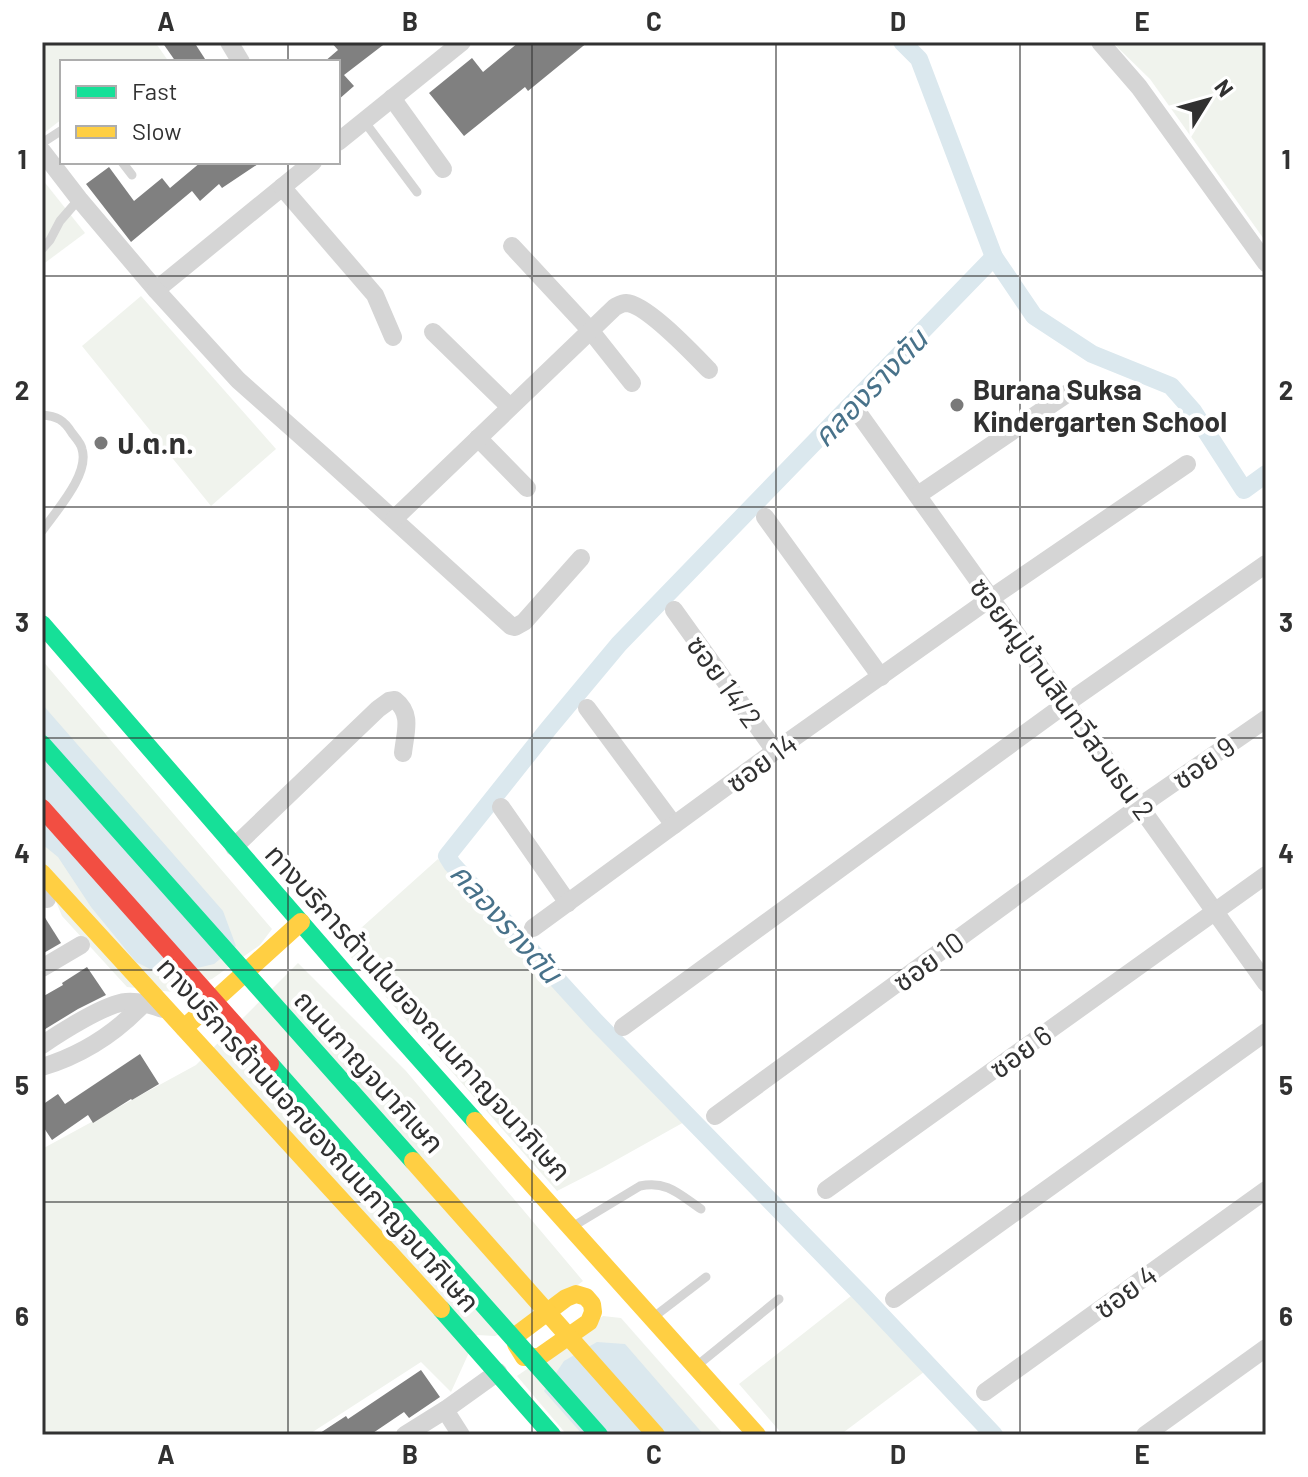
<svg xmlns="http://www.w3.org/2000/svg" width="1308" height="1477" viewBox="0 0 1308 1477" font-family="Barlow,'Noto Sans Thai',sans-serif">
<rect width="100%" height="100%" fill="#fff"/>
<g fill="#f0f3ed">
<polygon points="42,42 155,42 169,62 62,62 62,119 44,133 42,130"/>
<polygon points="1112,42 1266,42 1266,242 1150,79"/>
<polygon points="42,179 85,233 42,265"/>
<polygon points="141,296 276,449 211,506 82,346"/>
<polygon points="42,660 272,929 260,945 212,979 173,992 127,987 62,916 52,892 42,881"/>
<polygon points="438,859 606,1040 686,1121 602,1168 557,1191 341,946"/>
<polygon points="298,963 406,1071 583,1281 532,1320 495,1336 477,1335 451,1392 421,1362 308,1435 42,1435 42,1149 196,1065"/>
<polygon points="851,1296 924,1372 840,1435 783,1435 739,1384"/>
<polygon points="603,1316 621,1318 724,1435 567,1435 517,1376"/>
</g>
<g fill="#dbe8ee">
<polygon points="42,704 223,911 236,946 214,964 164,976 136,962 91,907 58,857 42,844"/>
<polygon points="597,1342 625,1344 704,1435 583,1435 544,1391 564,1361"/>
</g>
<g fill="none" stroke-linecap="round" stroke-linejoin="round">
<g stroke="#dbe8ee" stroke-width="18">
<polyline points="902,42 919,59 994,257 1034,316 1092,354 1171,386 1193,411 1244,490 1266,474"/>
<polyline points="994,1435 864,1297 596,1022 452,864 447,856 549,728 619,644 994,257"/>
</g>
</g>
<g fill="#808080">
<polygon points="162,42 194,42 207,62 176,62"/>
<polygon points="331,42 387,42 344,75 354,86 338,100 338,62 324,62 338,50"/>
<polygon points="519,42 588,42 528,91 525,87 464,136 429,93 472,58 483,72"/>
<polygon points="201,162 261,162 222,188 219,184 200,201 192,191 131,242 86,184 109,167 134,201 162,178 170,188"/>
<polygon points="42,913 61,943 42,954"/>
<polygon points="87,967 106,995 78,1009 42,1031 42,997 63,985 62,983"/>
<polygon points="140,1054 159,1084 132,1100 131,1099 93,1123 88,1115 52,1140 42,1125 42,1105 58,1094 65,1104"/>
<polygon points="421,1370 440,1397 409,1418 404,1412 370,1435 317,1435 346,1416 348,1419"/>
</g>
<g fill="none" stroke-linecap="round" stroke-linejoin="round">
<g stroke="#d5d5d5" stroke-width="9">
<polyline points="364,121 417,192"/>
<polyline points="42,143 62,130"/>
<polyline points="122,162 132,175"/>
<polyline points="42,249 50,240 60,221 79,199"/>
<path d="M42,415c15,1 22,5 30,18 3,4 9,10 10,16 8,25 -26,62 -40,82"/>
<path d="M572,1227l68,-41c27,-6 40,9 61,23"/>
<polyline points="655,1316 706,1277"/>
<polyline points="699,1364 779,1299"/>
</g>
<g stroke="#d5d5d5" stroke-width="18">
<polyline points="229,42 241,62"/>
<polyline points="1100,42 1139,87 1266,263"/>
<polyline points="392,98 443,169"/>
<polyline points="338,142 462,42"/>
<polyline points="42,151 79,199 156,290 313,162"/>
<polyline points="282,187 375,295 393,337"/>
<polyline points="512,246 590,330 632,383"/>
<polyline points="156,290 238,380 327,459 511,626 515,627 524,622 581,558"/>
<polyline points="433,332 510,407"/>
<polyline points="859,414 1266,983"/>
<polyline points="478,438 527,488"/>
<polyline points="918,495 1077,387"/>
<polyline points="765,517 881,677"/>
<path d="M394,519l221,-212c4,-2 7,-4 11,-4 21,1 68,52 83,67"/>
<polyline points="674,610 775,751"/>
<polyline points="587,708 674,825"/>
<polyline points="501,807 568,903"/>
<path d="M234,847l144,-138 11,-8 6,-1c18,14 10,33 8,53"/>
<polyline points="42,893 47,899"/>
<polyline points="533,928 775,751 991,598 1187,464"/>
<polyline points="42,968 81,945"/>
<polyline points="623,1027 1067,703 1266,564"/>
<path d="M42,1045c19,-13 63,-41 84,-43 14,-1 25,3 37,7"/>
<path d="M42,1067c40,-12 74,-34 102,-64"/>
<polyline points="715,1116 1140,806 1266,719"/>
<polyline points="826,1190 1266,875"/>
<polyline points="894,1299 1266,1032"/>
<polyline points="985,1392 1266,1190"/>
<polyline points="445,1410 461,1435"/>
<polyline points="405,1435 445,1410 498,1372"/>
<polyline points="1145,1435 1266,1348"/>
</g>
<g stroke="#16e098" stroke-width="18">
<polyline points="42,624 394,1030 475,1121"/>
<polyline points="441,1309 552,1435"/>
</g>
<g stroke="#ffcf43" stroke-width="18">
<polyline points="42,873 441,1309"/>
<polyline points="184,1028 301,922"/>
<polyline points="475,1121 757,1435"/>
<polygon points="576,1294 586,1297 592,1304 593,1312 589,1322 539,1357 524,1357 516,1344 518,1334 566,1298"/>
</g>
<g stroke="#16e098" stroke-width="18">
<polyline points="42,744 413,1161"/>
<polyline points="270,1064 599,1435"/>
</g>
<polyline stroke="#ffcf43" stroke-width="18" points="413,1161 656,1435"/>
<polyline stroke="#f24e42" stroke-width="18" points="42,808 270,1064"/>
</g>
<path fill="none" stroke="#313131" stroke-width="2" stroke-opacity="0.55" d="M288,42v20M532,42v1393M776,42v1393M1020,42v1393M288,162v1273M42,276h1224M42,507h1224M42,738h1224M42,970h1224M42,1202h1224"/>
<g fill="#797979" stroke="#fff" stroke-width="3">
<circle cx="957" cy="405" r="8"/>
<circle cx="101" cy="443" r="8"/>
</g>
<g text-anchor="middle" dominant-baseline="central" stroke-width="8" stroke-linejoin="round" paint-order="stroke">
<g font-size="28" font-weight="bold" fill="#313131" stroke="#fff" text-anchor="start">
<text x="973" y="389">Burana Suksa<tspan x="973" dy="32">Kindergarten School</tspan></text>
<text x="117" y="443">ป.ต.ท.</text>
</g>
<g font-size="28" fill="#313131" stroke="#fff">
<text transform="translate(725 681) rotate(54)">ซอย 14/2</text>
<text transform="translate(1063 698) rotate(54)">ซอยหมู่บ้านสินทวีสวนธน 2</text>
<text transform="translate(761 762) rotate(-36)">ซอย 14</text>
<text transform="translate(1203 762) rotate(-35)">ซอย 9</text>
<text transform="translate(928 961) rotate(-36)">ซอย 10</text>
<text transform="translate(419 1012) rotate(48)">ทางบริการด้านในของถนนกาญจนาภิเษก</text>
<text transform="translate(1020 1051) rotate(-36)">ซอย 6</text>
<text transform="translate(370 1071) rotate(48)">ถนนกาญจนาภิเษก</text>
<text transform="translate(319 1134) rotate(48)">ทางบริการด้านนอกของถนนกาญจนาภิเษก</text>
<text transform="translate(1125 1291) rotate(-36)">ซอย 4</text>
</g>
<g font-size="30" font-style="italic" fill="#48728a" stroke="#fff">
<text transform="translate(869 387) rotate(-46)">คลองรางตัน</text>
<text transform="translate(507 922) rotate(48)">คลองรางตัน</text>
</g>
</g>
<rect width="1308" height="1477" fill="none" stroke="#ffffff" stroke-width="88"/>
<rect x="60" y="60" width="280" height="104" fill="#ffffff" stroke="#adadad" stroke-width="2"/>
<rect x="76" y="86" width="40" height="12" fill="#16e098" stroke="#adadad" stroke-width="2"/>
<text x="132" y="100" font-size="24" fill="#313131">Fast</text>
<rect x="76" y="126" width="40" height="12" fill="#ffcf43" stroke="#adadad" stroke-width="2"/>
<text x="132" y="140" font-size="24" fill="#313131">Slow</text>
<g transform="translate(1208 100) rotate(53)" stroke="#ffffff" stroke-width="6" paint-order="stroke">
<path d="M0-6L14 30L0 20L-14 30Z" fill="#313131"/>
<text y="-12" font-size="22" font-weight="bold" text-anchor="middle" fill="#313131">N</text>
</g>
<rect x="44" y="44" width="1220" height="1389" fill="none" stroke="#313131" stroke-width="3"/>
<g font-size="26" text-anchor="middle" font-weight="bold" fill="#313131">
<text x="166" y="31">A</text>
<text x="410" y="31">B</text>
<text x="654" y="31">C</text>
<text x="898" y="31">D</text>
<text x="1142" y="31">E</text>
<text x="22" y="169">1</text>
<text x="1286" y="169">1</text>
<text x="22" y="400">2</text>
<text x="1286" y="400">2</text>
<text x="22" y="632">3</text>
<text x="1286" y="632">3</text>
<text x="22" y="863">4</text>
<text x="1286" y="863">4</text>
<text x="22" y="1095">5</text>
<text x="1286" y="1095">5</text>
<text x="22" y="1326">6</text>
<text x="1286" y="1326">6</text>
<text x="166" y="1464">A</text>
<text x="410" y="1464">B</text>
<text x="654" y="1464">C</text>
<text x="898" y="1464">D</text>
<text x="1142" y="1464">E</text>
</g>
</svg>
